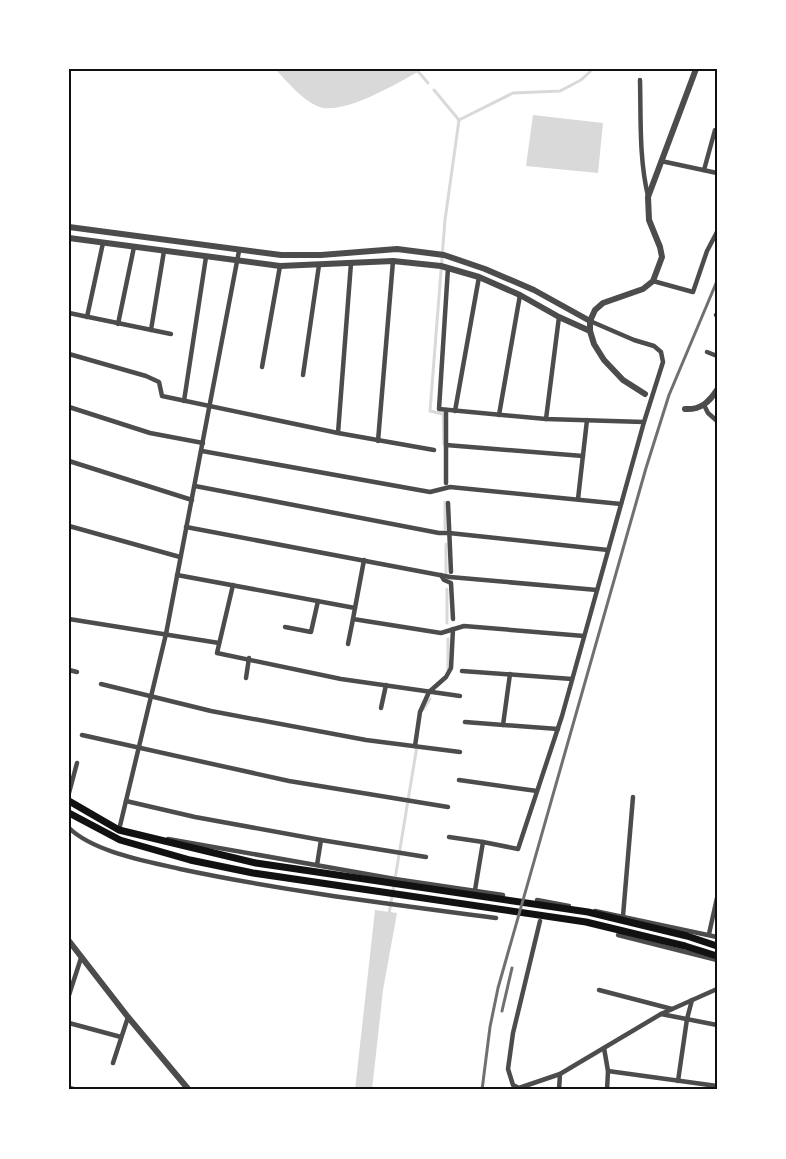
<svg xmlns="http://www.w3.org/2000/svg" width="786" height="1159" viewBox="0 0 786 1159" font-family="'Roboto Condensed',sans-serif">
<rect width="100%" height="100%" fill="#fff"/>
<g fill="#d9d9d9">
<path d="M275,69h148c-22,12 -82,49 -106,37 -17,-8 -29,-24 -42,-37z"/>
<polygon points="533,115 603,123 598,173 526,166"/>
<polygon points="375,910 397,913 383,990 372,1090 355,1090"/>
</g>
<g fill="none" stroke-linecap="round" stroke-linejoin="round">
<g stroke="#d9d9d9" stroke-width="3">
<polyline points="416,69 428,83"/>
<polyline points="434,90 459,120 445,220 430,411 443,414 444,444"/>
<polyline points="459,120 513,93 560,91 581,80 593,69"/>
<polyline points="445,502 445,529"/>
<polyline points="446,544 446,573"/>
<polyline points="447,589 447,623"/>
<polyline points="448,639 448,669"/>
<polyline points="423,710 430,699"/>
<polyline points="395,879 417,746"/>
<polyline points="389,914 394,885"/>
</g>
<g stroke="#4c4c4c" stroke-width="4.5">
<path d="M640,80c1,39 -1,78 8,116"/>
<polyline points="661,161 717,173"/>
<polyline points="704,170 715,130 717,130"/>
<polyline points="448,268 439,409 546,419 644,422"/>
<polyline points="653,281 693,292 707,251 717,232"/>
<polyline points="69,313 171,334"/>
<polyline points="716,315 717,315"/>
<polyline points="87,317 103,243"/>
<polyline points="118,324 134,247"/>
<polyline points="151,330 164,251"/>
<polyline points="707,352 717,356"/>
<polyline points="69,354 146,376 159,382 162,396 338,433 434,450"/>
<polyline points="262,367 280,266"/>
<polyline points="303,375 319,265"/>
<polyline points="184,401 206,257"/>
<polyline points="704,405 708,413 717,421"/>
<polyline points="69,407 150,433 203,443"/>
<polyline points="455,411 479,277"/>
<polyline points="499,415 520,295"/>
<polyline points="546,419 559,317"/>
<polyline points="338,433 351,263"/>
<polyline points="378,441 393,261"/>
<polyline points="446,445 583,456"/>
<polyline points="202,451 430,492 450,487 621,504"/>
<polyline points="69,461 192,500"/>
<polyline points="446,483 446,410"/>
<polyline points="195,486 439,533 449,533 608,550"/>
<polyline points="578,499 587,420"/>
<polyline points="448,503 451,572"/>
<polyline points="69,526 180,557"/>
<polyline points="186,527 450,577 597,590"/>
<polyline points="177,575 355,608 353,619 441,633 464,626 584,636"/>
<polyline points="441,575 444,580 451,583 453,619"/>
<polyline points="233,585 217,653 341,679 460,696"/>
<polyline points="355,608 364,560"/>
<polyline points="69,619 219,643"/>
<polyline points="285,627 311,632 318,601"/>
<polyline points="348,644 353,619"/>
<polyline points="69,670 77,672"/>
<polyline points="462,671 572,679"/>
<polyline points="246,678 249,658"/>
<polyline points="101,684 211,711 366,740 460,752"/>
<polyline points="381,708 386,685"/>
<polyline points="465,722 558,729"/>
<polyline points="503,725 510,674"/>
<polyline points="82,735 289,781 448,807"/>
<polyline points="415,746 420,712 429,692 446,677 451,668 453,629"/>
<polyline points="459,780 537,791"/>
<polyline points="69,793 77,763"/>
<polyline points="126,801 195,817 321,840 317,865"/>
<path d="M69,828c25,24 77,33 111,41 104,22 210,35 316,49"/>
<polyline points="119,830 166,634 239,251"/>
<polyline points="449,837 483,842"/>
<polyline points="168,839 395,879 503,895"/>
<polyline points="321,840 426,857"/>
<polyline points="475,890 483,842 518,849 562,716 644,422 663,362 661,352 654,346 634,340 590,321"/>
<polyline points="537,900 569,906"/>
<polyline points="595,911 717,937"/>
<polyline points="623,916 633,797"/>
<polyline points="540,921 513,1033 508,1069 513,1085 519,1088 560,1074 661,1014 717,989"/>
<polyline points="709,934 717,898"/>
<polyline points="618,935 717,960"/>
<polyline points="599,990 672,1009"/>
<polyline points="69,995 81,958"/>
<polyline points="661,1014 717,1025"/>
<polyline points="69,1023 121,1037"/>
<polyline points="604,1048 608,1071 607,1090"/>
<polyline points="113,1063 128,1017"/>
<polyline points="608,1071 717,1086"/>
<polyline points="678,1081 687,1019 692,1000"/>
<polyline points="69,1088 77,1090"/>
<polyline points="559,1090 560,1074"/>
</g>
<g stroke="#4c4c4c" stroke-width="6">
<polyline points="69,227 281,255 321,255 397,249 444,255 485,269 534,290 590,321"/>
<polyline points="69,238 280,266 393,261 441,266 479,277 520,295 559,317 590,331"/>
<polyline points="645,394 623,380 604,360 594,344 590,331 590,321 595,310 603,303 643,289 653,281 662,257 660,247 649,220 648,197 696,69"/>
<path d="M685,409c16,1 24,-7 32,-19"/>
<polyline points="69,941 128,1017 189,1090"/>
</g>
<g stroke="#111" stroke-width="7">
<polyline points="69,801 119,830 256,863 588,912 687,936 717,946"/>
<polyline points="69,813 120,840 190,860 253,873 586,922 685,946 717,956"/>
</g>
<g stroke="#707070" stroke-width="3">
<polyline points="502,1011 512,968"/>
<polyline points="482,1090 490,1027 498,988 646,468 669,395 717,281"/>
</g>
</g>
<rect width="786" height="1159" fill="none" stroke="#ffffff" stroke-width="141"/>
<rect x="70" y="70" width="646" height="1018" fill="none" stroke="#111" stroke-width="2"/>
</svg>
